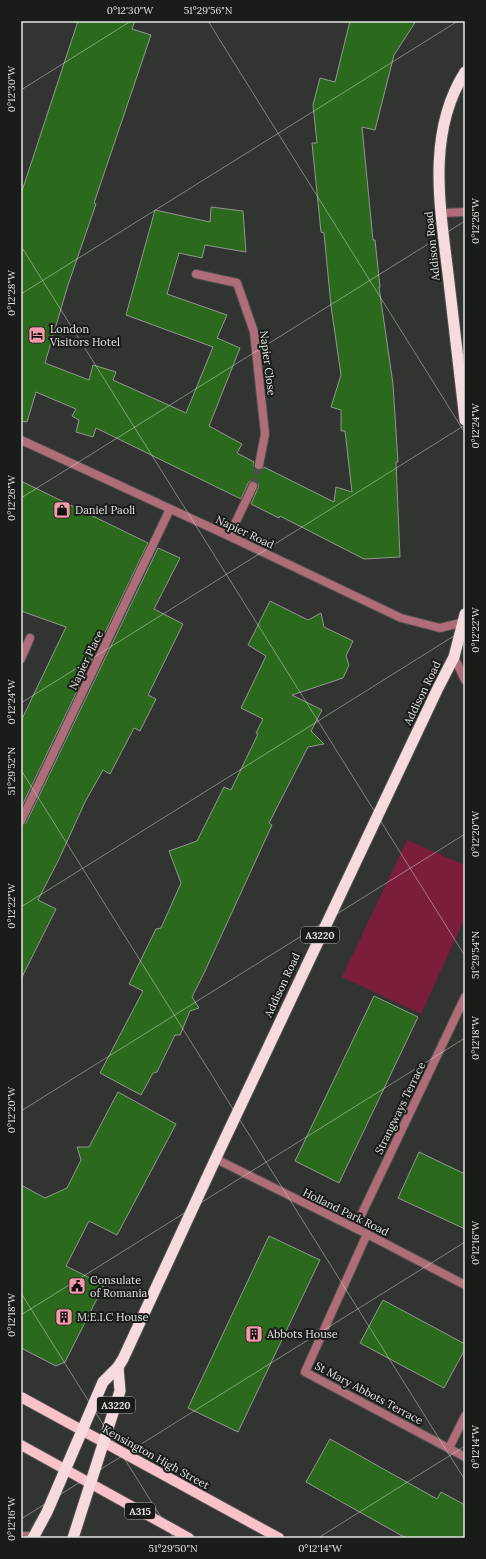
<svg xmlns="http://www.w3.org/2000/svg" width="486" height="1559" viewBox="0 0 486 1559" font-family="Lora,serif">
<rect width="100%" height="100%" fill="#323431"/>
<polygon fill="#7b1e3a" points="407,840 465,865 465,918 421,1014 342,977"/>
<g fill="#2b6a1d" stroke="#939692">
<polygon points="78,21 135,21 132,29 151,35 94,203 96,204 68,285 45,363 89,380 93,365 116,372 113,380 186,413 213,347 126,315 155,210 210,222 211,207 243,211 246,252 205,245 202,258 179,253 167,294 227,315 217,338 240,348 209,426 242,444 237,453 254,462 254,466 256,469 260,470 264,467 334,502 336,487 352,492 345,431 341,431 341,410 331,407 341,375 331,306 324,233 321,232 312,143 317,143 313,105 320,78 335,82 350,21 416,21 394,55 375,130 362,127 373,240 375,240 380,287 379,287 393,384 398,462 396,462 400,557 364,559 280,516 279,518 251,504 258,488 258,483 255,481 250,481 248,483 241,499 96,428 93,437 76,432 79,420 72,416 76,409 36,392 27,422 21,421 21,194"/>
<polygon points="21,481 148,543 21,808 21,721 66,627 21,611"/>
<polygon points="158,548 180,558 154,609 183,624 148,695 156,699 140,731 134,728 110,774 103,770 85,802 59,859 38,900 56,909 21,979 21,826 26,823"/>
<polygon points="270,601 308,620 321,613 324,627 353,641 346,656 349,665 343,678 292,695 322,710 311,731 324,744 308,747 269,823 272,825 205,971 192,997 199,1008 190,1011 180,1035 175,1035 157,1072 153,1073 141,1095 100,1073 143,991 129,984 156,929 161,928 181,883 169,851 197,841 224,787 231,790 258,734 256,733 263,719 241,708 266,656 248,645"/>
<polygon points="374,996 418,1017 339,1183 295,1161"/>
<polygon points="118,1092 176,1124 117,1235 89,1221 66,1266 104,1285 65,1362 56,1366 21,1348 21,1185 45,1198 67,1188 81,1160 77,1147 89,1147"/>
<polygon points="419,1152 465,1174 465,1229 398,1198"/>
<polygon points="269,1236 320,1260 238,1432 188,1408"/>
<polygon points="383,1300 465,1344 465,1349 444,1388 360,1343"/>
<polygon points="330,1439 437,1499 441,1492 465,1505 465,1538 406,1538 306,1482"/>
</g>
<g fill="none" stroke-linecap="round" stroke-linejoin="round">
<polyline stroke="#4d4f4c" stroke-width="8" stroke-dasharray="8 4" stroke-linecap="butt" points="253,486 259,465"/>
<defs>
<polyline id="service" points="441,213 465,212"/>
<g id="minor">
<polyline points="196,274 237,283 254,332 265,434 259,465"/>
<polyline points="21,440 229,536 401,618 440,628 464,622"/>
<polyline points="229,536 253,486"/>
<polyline points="454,657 465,680"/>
<polyline points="21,659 30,638"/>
<polyline points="21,821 170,509"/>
<polyline points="216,1159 367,1234 465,1285"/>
<polyline points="355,1228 465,997"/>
<polyline points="367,1234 305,1372 465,1457"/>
<polyline points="449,1448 465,1416"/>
<polyline points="21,1536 34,1536"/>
</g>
<g id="primary">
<polyline points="21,1397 279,1538"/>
<polyline points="21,1445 189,1538"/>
</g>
<g id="trunk">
<path d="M465,72c-40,63 -24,140 -16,210 5,46 11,92 16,138"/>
<polyline points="33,1538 47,1512 103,1382 118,1367 123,1359 222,1145 438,688 454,657 465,614"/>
<polyline points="73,1538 120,1391 118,1367"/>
</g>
</defs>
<use href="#service" stroke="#4e504d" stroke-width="10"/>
<use href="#minor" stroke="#4e504d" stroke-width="10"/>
<use href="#primary" stroke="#4e504d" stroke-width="12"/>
<use href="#trunk" stroke="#4e504d" stroke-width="13"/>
<use href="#service" stroke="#af6d7a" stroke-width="8"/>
<use href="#minor" stroke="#af6d7a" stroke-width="8"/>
<use href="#primary" stroke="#f9c2cb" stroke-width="10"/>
<use href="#trunk" stroke="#f6dade" stroke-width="11"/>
</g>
<path fill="none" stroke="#e3e5e3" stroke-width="1" stroke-opacity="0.45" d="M208,21l257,412M21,90l110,-69M21,246l444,710M21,294l437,-273M21,498l444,-277M21,703l444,-278M21,770l444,710M21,907l444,-278M21,1111l444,-277M21,1293l153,245M21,1315l444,-277M21,1519l444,-277M318,1538l147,-92"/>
<defs>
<symbol id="hotel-square" viewBox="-11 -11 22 22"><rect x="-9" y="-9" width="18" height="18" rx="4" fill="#f39aab" stroke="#1a1c1a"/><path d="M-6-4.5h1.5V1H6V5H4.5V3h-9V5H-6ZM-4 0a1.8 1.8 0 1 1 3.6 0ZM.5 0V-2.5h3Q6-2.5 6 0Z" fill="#111"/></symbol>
<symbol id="shop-square" viewBox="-11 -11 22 22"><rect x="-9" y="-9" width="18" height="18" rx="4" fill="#f39aab" stroke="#1a1c1a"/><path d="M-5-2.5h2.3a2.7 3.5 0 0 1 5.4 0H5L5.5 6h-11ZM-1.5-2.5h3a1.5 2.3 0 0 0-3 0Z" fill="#111"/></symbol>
<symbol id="civic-square" viewBox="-11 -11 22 22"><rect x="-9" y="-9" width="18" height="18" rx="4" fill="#f39aab" stroke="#1a1c1a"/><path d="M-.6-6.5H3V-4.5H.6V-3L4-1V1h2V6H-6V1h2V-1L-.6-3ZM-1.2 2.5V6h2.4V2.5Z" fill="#111"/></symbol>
<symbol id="building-square" viewBox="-11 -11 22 22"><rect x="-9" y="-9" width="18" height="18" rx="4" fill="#f39aab" stroke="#1a1c1a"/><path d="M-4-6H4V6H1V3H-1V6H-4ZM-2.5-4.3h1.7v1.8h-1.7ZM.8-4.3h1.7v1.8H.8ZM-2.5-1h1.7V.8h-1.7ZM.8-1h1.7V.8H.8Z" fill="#111"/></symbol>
</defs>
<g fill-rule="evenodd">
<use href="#hotel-square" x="27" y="325" width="20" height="20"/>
<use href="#shop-square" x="52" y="500" width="20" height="20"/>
<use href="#civic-square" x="67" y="1276" width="20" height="20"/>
<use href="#building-square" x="54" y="1307" width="20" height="20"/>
<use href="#building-square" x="244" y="1324" width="20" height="20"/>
</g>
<g text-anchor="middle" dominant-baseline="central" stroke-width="4" stroke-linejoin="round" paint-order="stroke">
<g fill="#1a1c1a" stroke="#a7a9a7" stroke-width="1">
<rect x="301" y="927" width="38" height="16" rx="3"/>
<rect x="97" y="1397" width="38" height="16" rx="3"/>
<rect x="125" y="1503" width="30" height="16" rx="3"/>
</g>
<g font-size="10" font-weight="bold" fill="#e3e5e3">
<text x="320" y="935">A3220</text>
<text x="116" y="1405">A3220</text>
<text x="140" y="1511">A315</text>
</g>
<g font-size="11" fill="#e3e5e3" stroke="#1a1c1a">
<text transform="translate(432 246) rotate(-96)">Addison Road</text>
<text transform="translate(268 363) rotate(83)">Napier Close</text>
<text transform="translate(245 532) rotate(25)">Napier Road</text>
<text transform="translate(86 660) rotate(-64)">Napier Place</text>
<text transform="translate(422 693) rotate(-64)">Addison Road</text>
<text transform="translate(282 985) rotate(-65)">Addison Road</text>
<text transform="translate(400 1108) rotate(-64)">Strangways Terrace</text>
<text transform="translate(346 1212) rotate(26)">Holland Park Road</text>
<text transform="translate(369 1393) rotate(28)">St Mary Abbots Terrace</text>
<text transform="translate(156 1457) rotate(29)">Kensington High Street</text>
</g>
<g font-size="11" fill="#e3e5e3" stroke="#1a1c1a" text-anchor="start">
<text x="50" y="329">London<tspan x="50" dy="13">Visitors Hotel</tspan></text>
<text x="75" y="510">Daniel Paoli</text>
<text x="90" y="1280">Consulate<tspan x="90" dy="13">of Romania</tspan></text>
<text x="77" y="1317">M.E.I.C House</text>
<text x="267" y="1334">Abbots House</text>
</g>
</g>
<rect width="486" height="1559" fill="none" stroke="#1a1c1a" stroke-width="44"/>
<rect x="22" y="22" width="442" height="1515" fill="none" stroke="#e3e5e3" stroke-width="1.5"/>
<g font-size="10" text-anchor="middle" fill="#e3e5e3">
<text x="130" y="14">0°12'30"W</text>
<text x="208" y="14">51°29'56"N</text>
<text transform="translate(11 89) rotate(-90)" y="4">0°12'30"W</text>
<text transform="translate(475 221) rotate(-90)" y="4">0°12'26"W</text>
<text transform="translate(11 293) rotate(-90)" y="4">0°12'28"W</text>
<text transform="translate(475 426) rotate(-90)" y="4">0°12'24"W</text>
<text transform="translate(11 498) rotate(-90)" y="4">0°12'26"W</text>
<text transform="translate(475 630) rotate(-90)" y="4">0°12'22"W</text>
<text transform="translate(11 702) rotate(-90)" y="4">0°12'24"W</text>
<text transform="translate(11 771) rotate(-90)" y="4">51°29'52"N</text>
<text transform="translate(475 834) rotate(-90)" y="4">0°12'20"W</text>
<text transform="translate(11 906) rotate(-90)" y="4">0°12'22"W</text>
<text transform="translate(475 955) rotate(-90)" y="4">51°29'54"N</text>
<text transform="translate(475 1038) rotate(-90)" y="4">0°12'18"W</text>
<text transform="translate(11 1110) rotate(-90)" y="4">0°12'20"W</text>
<text transform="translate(475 1243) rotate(-90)" y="4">0°12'16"W</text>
<text transform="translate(11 1315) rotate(-90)" y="4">0°12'18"W</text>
<text transform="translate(475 1447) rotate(-90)" y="4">0°12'14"W</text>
<text transform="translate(11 1519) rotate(-90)" y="4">0°12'16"W</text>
<text x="173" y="1552">51°29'50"N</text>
<text x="320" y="1552">0°12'14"W</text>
</g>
</svg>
